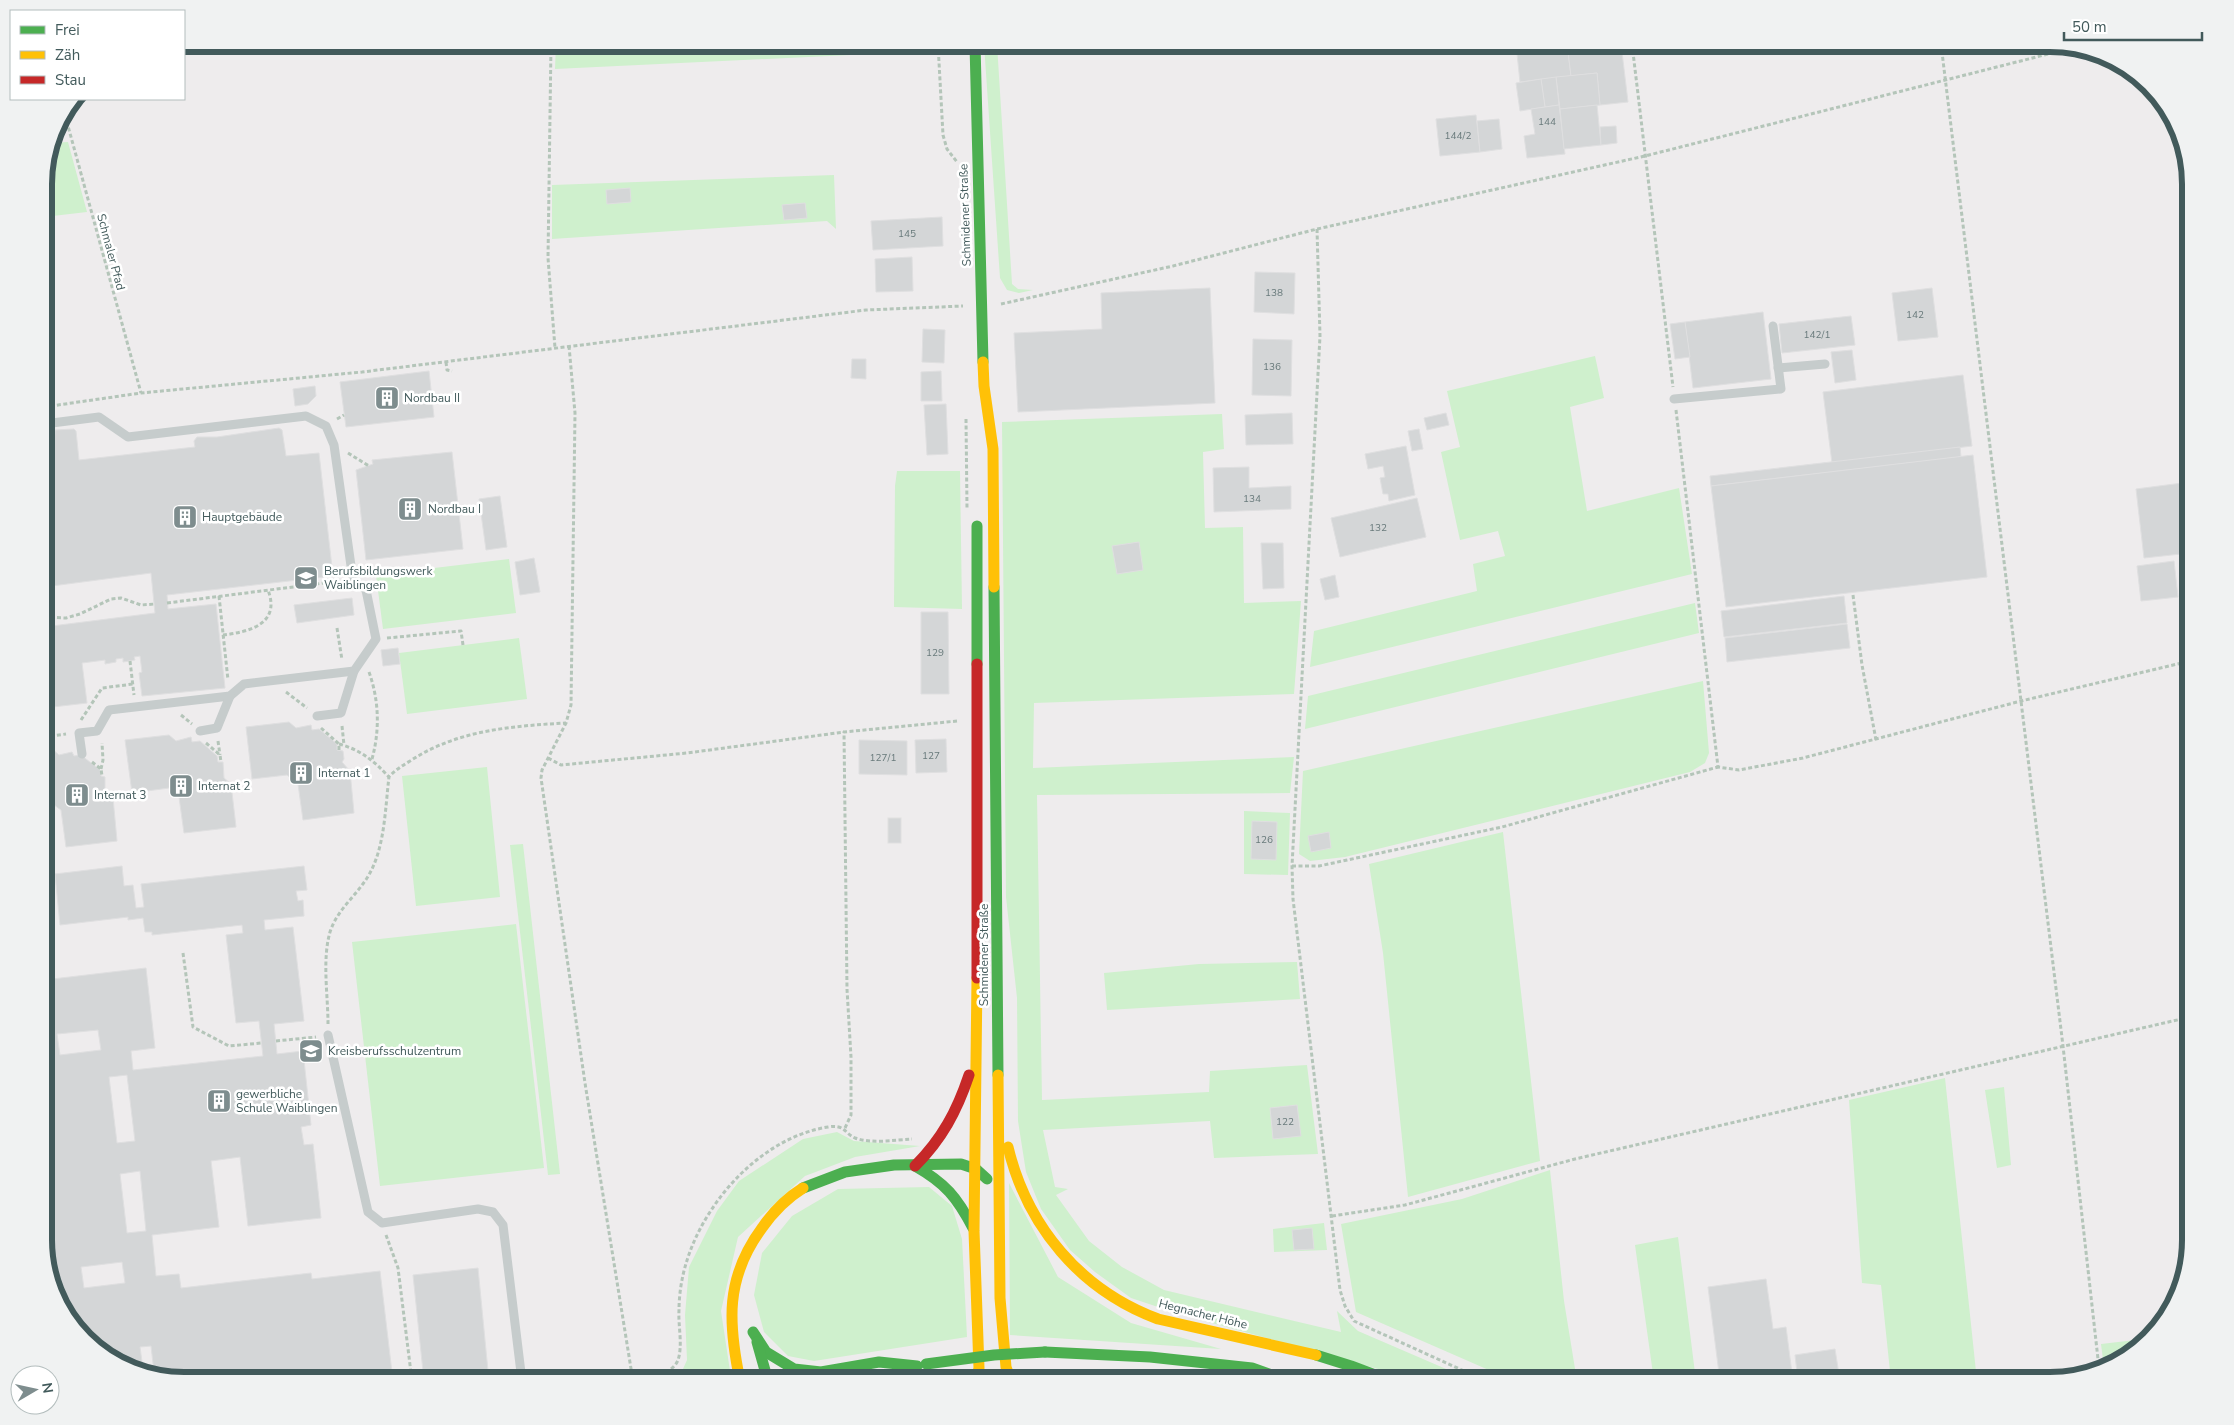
<svg xmlns="http://www.w3.org/2000/svg" width="2234" height="1425" viewBox="0 0 2234 1425" font-family="'Nunito Sans',sans-serif">
<rect width="100%" height="100%" fill="#eeeced"/>
<g fill="#cff0cd">
<polygon points="556,44 933,44 933,51 555,69"/>
<polygon points="984,44 997,44 1012,284 1018,289 1033,290 1019,293 1007,290 1000,278"/>
<polygon points="68,142 87,212 44,217 44,176 52,143"/>
<polygon points="834,175 836,229 827,221 552,239 552,185"/>
<polygon points="1595,356 1604,398 1570,407 1587,511 1679,488 1692,574 1310,667 1314,631 1477,591 1473,564 1505,556 1498,531 1460,540 1441,452 1460,447 1447,391"/>
<polygon points="1222,414 1224,449 1203,452 1205,528 1243,527 1244,603 1301,601 1294,694 1034,703 1033,768 1294,757 1290,793 1037,795 1042,1100 1209,1092 1210,1071 1307,1065 1318,1154 1214,1158 1210,1121 1043,1130 1055,1187 1068,1189 1056,1195 1089,1241 1122,1267 1164,1290 1341,1332 1337,1311 1358,1331 1474,1381 1410,1381 1389,1372 1176,1313 1131,1298 1095,1272 1070,1250 1041,1209 1026,1172 1018,1121 1017,998 1006,897 1002,422"/>
<polygon points="897,471 960,471 962,609 894,607 895,486"/>
<polygon points="509,559 516,613 383,629 376,575"/>
<polygon points="1695,603 1699,633 1305,729 1308,696"/>
<polygon points="519,638 527,699 407,714 399,653"/>
<polygon points="1703,681 1709,753 1705,763 1690,772 1345,857 1310,861 1299,854 1303,771"/>
<polygon points="487,767 500,897 416,906 402,776"/>
<polygon points="1244,811 1290,813 1288,875 1244,874"/>
<polygon points="1503,832 1540,1161 1408,1197 1383,953 1369,864"/>
<polygon points="523,844 560,1174 548,1175 510,845"/>
<polygon points="516,924 544,1168 380,1186 352,942"/>
<polygon points="1297,962 1300,999 1107,1010 1104,973 1199,964"/>
<polygon points="1945,1078 1977,1381 1891,1381 1881,1285 1862,1283 1849,1100"/>
<polygon points="2004,1087 2011,1165 1997,1168 1985,1090"/>
<polygon points="837,1132 854,1141 920,1146 855,1157 805,1176 738,1237 721,1311 730,1371 727,1381 662,1381 683,1369 687,1360 685,1315 689,1267 717,1211 739,1181 803,1139"/>
<polygon points="1550,1170 1564,1301 1577,1381 1507,1381 1491,1371 1356,1312 1341,1224 1462,1199"/>
<polygon points="1009,1183 1058,1277 1131,1323 1221,1349 1010,1335"/>
<polygon points="929,1187 952,1206 962,1239 967,1337 814,1361 788,1356 764,1332 754,1295 762,1253 792,1216 838,1189"/>
<polygon points="1324,1223 1327,1250 1274,1252 1273,1229"/>
<polygon points="1678,1237 1696,1381 1654,1381 1635,1245"/>
<polygon points="2144,1339 2120,1363 2104,1367 2101,1344"/>
<polygon points="1100,1372 1154,1381 1020,1381"/>
</g>
<g fill="#d4d6d7" stroke="#dfdfe0" fill-rule="evenodd">
<polygon points="1516,44 1567,44 1571,76 1520,82"/>
<polygon points="1567,44 1621,44 1628,102 1600,105 1597,73 1571,76"/>
<polygon points="1597,73 1600,105 1560,109 1556,77"/>
<polygon points="1556,77 1559,105 1545,107 1541,79"/>
<polygon points="1541,79 1545,107 1520,111 1516,83"/>
<polygon points="1559,105 1565,154 1527,158 1524,136 1535,134 1531,109"/>
<polygon points="1597,105 1601,145 1564,149 1560,109"/>
<polygon points="1476,115 1480,152 1440,156 1436,119"/>
<polygon points="1499,119 1502,149 1480,152 1477,121"/>
<polygon points="1616,126 1617,143 1601,145 1600,127"/>
<polygon points="630,188 631,202 607,204 606,190"/>
<polygon points="805,203 807,218 784,220 782,205"/>
<polygon points="942,217 943,246 873,250 871,221"/>
<polygon points="912,257 913,291 876,292 875,259"/>
<polygon points="1255,272 1295,273 1294,314 1254,312"/>
<polygon points="1210,288 1215,403 1018,412 1014,333 1102,329 1101,293"/>
<polygon points="1932,288 1938,337 1898,341 1892,293"/>
<polygon points="1763,312 1771,379 1693,388 1685,322"/>
<polygon points="1851,316 1855,345 1782,353 1779,324"/>
<polygon points="1685,322 1690,357 1675,359 1670,324"/>
<polygon points="923,329 945,330 944,363 922,362"/>
<polygon points="1253,339 1292,340 1291,396 1252,395"/>
<polygon points="1852,350 1856,380 1835,383 1831,352"/>
<polygon points="852,359 866,359 866,379 851,378"/>
<polygon points="429,371 434,417 346,427 340,382"/>
<polygon points="941,371 942,401 921,401 921,372"/>
<polygon points="1963,375 1972,446 1832,463 1823,392"/>
<polygon points="315,386 316,396 308,404 295,406 293,389"/>
<polygon points="946,404 948,454 927,455 924,405"/>
<polygon points="1292,413 1293,444 1246,445 1245,415"/>
<polygon points="1446,413 1449,425 1427,430 1424,418"/>
<polygon points="279,428 282,430 286,456 319,453 333,576 167,595 168,609 216,604 225,688 142,696 139,673 142,672 140,656 134,657 135,660 123,662 123,658 116,659 116,662 105,664 105,660 82,663 87,703 44,708 44,627 155,613 151,573 44,587 44,444 54,443 55,430 74,429 76,431 79,460 195,447 194,441 197,437 217,437"/>
<polygon points="1419,429 1423,449 1412,451 1408,431"/>
<polygon points="1406,446 1415,495 1389,501 1388,494 1383,494 1380,478 1385,477 1383,466 1368,469 1365,454"/>
<polygon points="1960,447 1961,457 1711,486 1710,476"/>
<polygon points="452,452 463,549 366,560 356,470 373,464 372,460"/>
<polygon points="1973,455 1987,577 1726,607 1711,486"/>
<polygon points="1249,467 1249,488 1291,486 1291,509 1214,512 1213,468"/>
<polygon points="2190,482 2190,553 2144,558 2136,489"/>
<polygon points="500,496 507,547 486,550 479,499"/>
<polygon points="1417,498 1426,537 1340,557 1331,518"/>
<polygon points="1139,542 1143,570 1117,574 1112,546"/>
<polygon points="1261,543 1283,543 1284,588 1263,589"/>
<polygon points="534,558 540,592 520,595 515,562"/>
<polygon points="2174,561 2178,597 2141,601 2137,566"/>
<polygon points="1335,575 1339,597 1325,600 1320,579"/>
<polygon points="1844,596 1847,623 1724,637 1721,611"/>
<polygon points="352,598 354,615 297,623 294,605"/>
<polygon points="921,612 948,612 949,694 921,694"/>
<polygon points="1847,624 1850,648 1727,662 1725,638"/>
<polygon points="398,648 400,664 383,666 381,650"/>
<polygon points="289,722 296,728 311,725 312,730 319,729 337,744 337,750 343,751 344,759 342,762 350,771 354,813 303,820 298,784 287,775 252,779 246,727"/>
<polygon points="169,735 176,741 191,737 192,742 200,741 217,756 218,762 223,762 224,778 231,784 236,827 184,833 179,797 169,788 132,793 125,740"/>
<polygon points="946,739 947,772 916,773 915,740"/>
<polygon points="859,740 907,741 907,775 859,774"/>
<polygon points="51,748 59,755 72,752 74,756 81,755 100,770 101,776 105,777 105,792 113,798 117,841 66,847 61,810 50,802 44,802 44,749"/>
<rect x="888" y="818" width="13" height="25"/>
<polygon points="1252,821 1277,822 1276,860 1251,859"/>
<polygon points="1329,832 1331,848 1311,852 1308,836"/>
<path d="M122,866l2,20 9,-1 3,23 8,-1 -3,-23 163,-18 3,24 -11,1 2,10 5,-1 1,16 -40,4 1,10 28,-3 11,94 -30,3 3,30 26,-3 8,74 -10,2 3,18 9,-1 8,74 -73,8 -8,-69 -29,4 8,66 -67,8 4,41 23,-2 2,14 130,-15 1,6 68,-8 13,110h-208l-31,-9 -3,-26 -11,1 3,22 -36,-11 -44,-47 -7,-21 -2,-21h-4l-6,-20v-44l6,-6 -6,-53v-166l102,-12 9,80 -24,3 2,19 130,-14 -4,-35 -23,2 -10,-88 17,-2 -1,-8 -90,10v-3h-7l-2,-14 -15,2v-3l-68,8 -5,-51zM98,1030l3,20 -41,5 -3,-21zM127,1075l8,66 -18,2 -8,-66zM140,1171l6,60 -19,2 -7,-59zM122,1262l3,21 -41,5 -3,-21z"/>
<polygon points="1297,1105 1301,1136 1273,1139 1270,1108"/>
<polygon points="1312,1228 1314,1249 1294,1250 1292,1230"/>
<polygon points="478,1268 489,1381 424,1381 413,1275"/>
<polygon points="1766,1279 1773,1329 1786,1327 1793,1381 1720,1381 1708,1287"/>
<polygon points="1835,1349 1840,1381 1798,1381 1795,1355"/>
<polygon points="2132,1351 2120,1363 2112,1364 2111,1354"/>
</g>
<g fill="none" stroke-linecap="round" stroke-linejoin="round">
<g stroke="#b4c5b9" stroke-width="3" stroke-dasharray="4 2.5" stroke-linecap="butt">
<polyline points="551,44 548,258 555,348"/>
<polyline points="938,44 943,135 947,149 957,162"/>
<polyline points="1632,44 1673,387"/>
<polyline points="1941,44 2063,1046 2099,1368"/>
<polyline points="65,115 141,393"/>
<polyline points="1317,229 1320,336 1292,866 1293,899 1340,1290 1345,1306 1354,1321 1486,1381"/>
<polyline points="1001,304 1173,266 1317,229 1645,156 2068,49"/>
<polyline points="569,346 575,413 571,705 566,723 542,770 541,778 585,1083 633,1381"/>
<polyline points="446,362 447,370 452,371"/>
<polyline points="44,407 141,393 362,372 866,310 963,306"/>
<polyline points="1676,410 1718,767 1739,770 1803,758 2021,701 2190,661"/>
<polyline points="337,419 344,415"/>
<polyline points="966,419 967,508"/>
<polyline points="348,453 369,466"/>
<polyline points="1853,595 1862,665 1876,740"/>
<polyline points="219,596 228,680"/>
<polyline points="167,603 340,581"/>
<polyline points="44,617 66,618 80,614 111,599 121,598 141,605 155,604"/>
<polyline points="337,628 342,660"/>
<path d="M223,635c26,-3 58,-11 45,-45"/>
<polyline points="387,638 461,631 463,645"/>
<polyline points="130,661 134,695"/>
<path d="M369,672c10,28 11,58 3,87"/>
<polyline points="286,692 307,708"/>
<polyline points="181,715 192,724"/>
<polyline points="81,720 102,688 133,684"/>
<polyline points="342,726 344,745"/>
<polyline points="321,728 339,744 339,750"/>
<polyline points="44,737 66,734"/>
<polyline points="218,741 220,755"/>
<polyline points="206,743 220,755 221,762"/>
<path d="M339,744c22,6 35,17 50,33"/>
<polyline points="548,758 561,765 687,753 844,732"/>
<polyline points="92,762 101,769 102,776"/>
<polyline points="101,769 103,760 102,743"/>
<polyline points="1292,866 1319,866 1502,827 1718,767"/>
<polyline points="183,953 193,1027 229,1046 261,1043"/>
<path d="M328,1024c0,-29 -6,-64 2,-92 7,-22 25,-35 37,-54 18,-28 18,-69 22,-101 6,-7 13,-11 21,-16 47,-31 102,-35 156,-38"/>
<polyline points="276,1041 316,1037"/>
<polyline points="845,1128 851,1115 851,1057 847,989 844,732 957,721"/>
<polyline points="1332,1216 1405,1205 1575,1159 2190,1017"/>
<polyline points="386,1235 398,1268 412,1381"/>
<path d="M648,1381c10,-5 26,-10 30,-21 5,-15 0,-34 1,-50 0,-9 1,-20 3,-30 13,-69 75,-142 146,-153 17,-3 16,6 27,11 16,6 40,2 57,1"/>
</g>
<g stroke="#c6cccc" stroke-width="9">
<polyline points="1778,368 1825,364"/>
<polyline points="1674,399 1781,389 1773,326"/>
<polyline points="44,424 99,417 128,437 306,416 326,426 334,445 353,580 366,590 376,639 354,671 244,684 230,696 109,710 97,731 79,733 82,754"/>
<polyline points="317,716 341,713 354,671"/>
<polyline points="200,731 217,728 230,696"/>
<polyline points="328,1035 368,1212 382,1223 478,1209 493,1212 503,1225 522,1381"/>
</g>
<g stroke="#4caf50" stroke-width="11">
<polyline points="975,44 983,362"/>
<polyline points="977,526 977,664"/>
<polyline points="994,587 998,1075"/>
<path d="M915,1166c30,17 42,31 58,62"/>
<polyline points="803,1188 845,1172 894,1165 961,1164 976,1169 987,1179"/>
<polyline points="753,1332 766,1352 794,1369 821,1372 879,1362 917,1366"/>
<polyline points="757,1342 768,1381"/>
<polyline points="1045,1352 1150,1357 1252,1368 1289,1381"/>
<polyline points="1316,1355 1351,1366 1391,1381"/>
</g>
<g stroke="#ffc107" stroke-width="11">
<polyline points="983,362 984,386 993,449 994,587"/>
<polyline points="998,1075 1000,1298 1006,1367 1011,1381"/>
<path d="M1008,1147c19,79 72,143 150,172l158,36"/>
<path d="M740,1381c-12,-58 -15,-103 22,-153 11,-16 25,-30 41,-40"/>
<polyline points="976,1381 979,1368 974,1231 977,978"/>
</g>
<g stroke="#c62828" stroke-width="11">
<polyline points="977,978 977,664"/>
<path d="M915,1166c27,-27 42,-55 54,-91"/>
</g>
<polyline stroke="#4caf50" stroke-width="11" points="926,1364 994,1355 1045,1352"/>
</g>
<defs>
<symbol id="building-square" viewBox="-11 -11 22 22"><rect x="-9" y="-9" width="18" height="18" rx="4" fill="#7e8d8e" stroke="#fff"/><path d="M-4-6H4V6H1V3H-1V6H-4ZM-2.5-4.3h1.7v1.8h-1.7ZM.8-4.3h1.7v1.8H.8ZM-2.5-1h1.7V.8h-1.7ZM.8-1h1.7V.8H.8Z" fill="#fff"/></symbol>
<symbol id="school-square" viewBox="-11 -11 22 22"><rect x="-9" y="-9" width="18" height="18" rx="4" fill="#7e8d8e" stroke="#fff"/><path d="M0-5L7-2L0 1L-7-2ZM-4 1L0 2.5L4 1V4Q0 6-4 4Z" fill="#fff"/></symbol>
</defs>
<g fill-rule="evenodd">
<use href="#building-square" x="373" y="384" width="28" height="28"/>
<use href="#building-square" x="396" y="495" width="28" height="28"/>
<use href="#building-square" x="171" y="503" width="28" height="28"/>
<use href="#school-square" x="292" y="564" width="28" height="28"/>
<use href="#building-square" x="287" y="759" width="28" height="28"/>
<use href="#building-square" x="167" y="772" width="28" height="28"/>
<use href="#building-square" x="63" y="781" width="28" height="28"/>
<use href="#school-square" x="297" y="1037" width="28" height="28"/>
<use href="#building-square" x="205" y="1087" width="28" height="28"/>
</g>
<g text-anchor="middle" dominant-baseline="central" stroke-width="5" stroke-linejoin="round" paint-order="stroke">
<g font-size="10" fill="#687a7b">
<text x="1547" y="122">144</text>
<text x="1458" y="136">144/2</text>
<text x="907" y="234">145</text>
<text x="1274" y="293">138</text>
<text x="1915" y="315">142</text>
<text x="1817" y="335">142/1</text>
<text x="1272" y="367">136</text>
<text x="1252" y="499">134</text>
<text x="1378" y="528">132</text>
<text x="935" y="653">129</text>
<text x="931" y="756">127</text>
<text x="883" y="758">127/1</text>
<text x="1264" y="840">126</text>
<text x="1285" y="1122">122</text>
</g>
<g font-size="12" fill="#425a5b" stroke="#fff">
<text transform="translate(965 215) rotate(-92)">Schmidener Straße</text>
<text transform="translate(111 252) rotate(75)">Schmaler Pfad</text>
<text transform="translate(984 955) rotate(-90)">Schmidener Straße</text>
<text transform="translate(1203 1314) rotate(14)">Hegnacher Höhe</text>
</g>
<g font-size="12" fill="#425a5b" stroke="#fff" text-anchor="start">
<text x="404" y="398">Nordbau II</text>
<text x="428" y="509">Nordbau I</text>
<text x="202" y="517">Hauptgebäude</text>
<text x="324" y="571">Berufsbildungswerk<tspan x="324" dy="14">Waiblingen</tspan></text>
<text x="318" y="773">Internat 1</text>
<text x="198" y="786">Internat 2</text>
<text x="94" y="795">Internat 3</text>
<text x="328" y="1051">Kreisberufsschulzentrum</text>
<text x="236" y="1094">gewerbliche<tspan x="236" dy="14">Schule Waiblingen</tspan></text>
</g>
</g>
<path d="M0 0H2234V1425H0ZM184 52H2050A132 132 0 0 1 2182 184V1240A132 132 0 0 1 2050 1372H184A132 132 0 0 1 52 1240V184A132 132 0 0 1 184 52Z" fill="#f0f2f2" fill-rule="evenodd"/>
<path fill="none" stroke="#425a5b" stroke-width="6" d="M184 52H2050A132 132 0 0 1 2182 184V1240A132 132 0 0 1 2050 1372H184A132 132 0 0 1 52 1240V184A132 132 0 0 1 184 52Z"/>
<rect x="10" y="10" width="175" height="90" fill="#ffffff" stroke="#b3bdbd"/>
<rect x="20" y="26" width="25" height="8" fill="#4caf50" stroke="#b3bdbd"/>
<text x="55" y="35" font-size="15" fill="#425a5b">Frei</text>
<rect x="20" y="51" width="25" height="8" fill="#ffc107" stroke="#b3bdbd"/>
<text x="55" y="60" font-size="15" fill="#425a5b">Zäh</text>
<rect x="20" y="76" width="25" height="8" fill="#c62828" stroke="#b3bdbd"/>
<text x="55" y="85" font-size="15" fill="#425a5b">Stau</text>
<g transform="translate(35 1390) rotate(81)"><circle r="24" fill="#ffffff" stroke="#b3bdbd"/>
<path d="M0-4L9 19L0 12L-9 19Z" fill="#7e8d8e"/>
<text y="-8" font-size="14" font-weight="bold" text-anchor="middle" fill="#425a5b">N</text>
</g>
<path d="M2064 32v8h138v-8" fill="none" stroke="#425a5b" stroke-width="2.5"/>
<text x="2072" y="32" font-size="15" fill="#425a5b" stroke="#ffffff" stroke-width="4" paint-order="stroke">50 m</text>
</svg>
